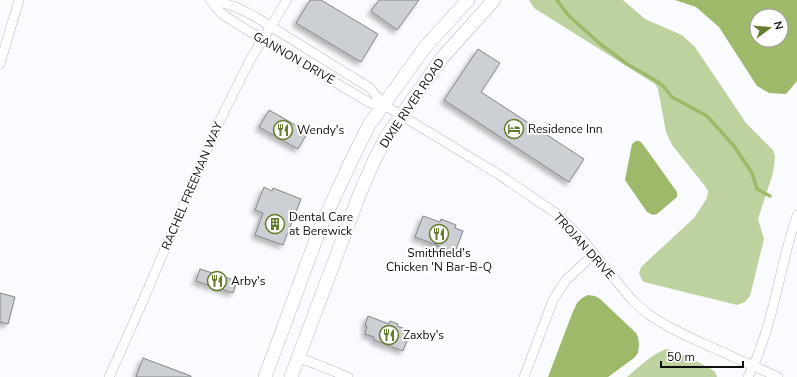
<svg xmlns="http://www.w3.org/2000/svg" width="797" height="377" viewBox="0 0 797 377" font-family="'Nunito Sans',sans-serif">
<defs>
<filter id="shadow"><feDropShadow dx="-3.5" dy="3.5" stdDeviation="2" flood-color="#0004"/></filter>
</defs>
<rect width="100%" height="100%" fill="#f9fbfe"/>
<g fill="#bed2a0">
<polygon points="529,0 623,0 645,19 682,35 695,47 746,123 773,150 775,157 773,173 758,219 764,239 750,296 745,302 737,305 644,282 642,280 639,273 641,267 694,218 707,198 708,191 705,186 672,145 666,132 658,89 655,84 534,8"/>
<path d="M666,349c10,2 40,16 48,22 2,2 2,3 3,6h-90c13,-11 24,-22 39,-28z"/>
</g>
<g fill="#9db969" fill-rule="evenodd">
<path d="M675,0h122v81l-11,13 -17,-1 -12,-7 -38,-59 -23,-20zM757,16h24v24h-24z"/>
<polygon points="636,141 639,141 642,143 677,192 677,197 657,214 653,215 647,212 625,180 632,144"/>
<polygon points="588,295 595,296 600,299 636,333 638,337 639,344 638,353 634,358 608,377 548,377 572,314 577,303 582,298"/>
</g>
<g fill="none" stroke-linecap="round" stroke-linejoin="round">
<polyline stroke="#9db969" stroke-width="3.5" points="557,0 568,15 599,43 627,64 655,80 663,86 672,97 707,116 734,146 752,173 757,189 770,196"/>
</g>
<g fill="#cccfd3" stroke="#838589" filter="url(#shadow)">
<polygon points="310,0 321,0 378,34 361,62 296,23"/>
<polygon points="379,0 419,0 397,30 371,11"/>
<polygon points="478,49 500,63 481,92 584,159 569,182 444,100"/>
<polygon points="269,110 308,132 298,149 259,127"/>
<polygon points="264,187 272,191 273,188 301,199 283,245 255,235 263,213 255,210"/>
<polygon points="423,216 440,222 441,219 456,225 455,228 463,231 455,252 415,237"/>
<polygon points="200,269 237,281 233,293 196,281"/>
<polygon points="0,293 15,297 8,324 0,322"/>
<polygon points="368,316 389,324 390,321 398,324 397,326 411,331 403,351 374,340 374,337 365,334 367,326 365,325"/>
<polygon points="143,358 191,376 191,377 136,377"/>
</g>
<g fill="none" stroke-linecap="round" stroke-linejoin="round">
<defs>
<g id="street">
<polyline points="210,0 222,14 247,30 370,103 384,105"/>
<polyline points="213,0 236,7 254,16 370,88 384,105 498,174 557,214 582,239 632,300 648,314 669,327 689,337 778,377"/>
<polyline points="0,64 19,0"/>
<polyline points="298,357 348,377"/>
<polyline points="109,377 136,317 220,120 250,60 287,0"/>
<polyline points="524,377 553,300 566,280 594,254"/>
<path d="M748,377c26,-51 31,-109 49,-162"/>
</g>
<g id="secondary">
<polyline points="265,377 321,226 353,157 369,125 426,46 468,0"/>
<polyline points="291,377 360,193 374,161 387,136 442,58 494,0"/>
</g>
</defs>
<use href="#street" stroke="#babcc0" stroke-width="10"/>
<use href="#secondary" stroke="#babcc0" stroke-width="14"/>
<use href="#street" stroke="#fff" stroke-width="9"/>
<use href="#secondary" stroke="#fff" stroke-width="13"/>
</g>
<defs>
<symbol id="hotel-ring" viewBox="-11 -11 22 22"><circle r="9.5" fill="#fff" stroke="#637c2e" stroke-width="1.5"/><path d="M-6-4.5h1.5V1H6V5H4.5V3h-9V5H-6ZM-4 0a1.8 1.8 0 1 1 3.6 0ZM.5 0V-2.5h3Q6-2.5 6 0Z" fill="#637c2e"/></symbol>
<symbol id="restaurant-ring" viewBox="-11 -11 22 22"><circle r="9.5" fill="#fff" stroke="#637c2e" stroke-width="1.5"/><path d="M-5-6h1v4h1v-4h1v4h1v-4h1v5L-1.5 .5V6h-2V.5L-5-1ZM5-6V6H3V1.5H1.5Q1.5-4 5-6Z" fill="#637c2e"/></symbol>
<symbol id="building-ring" viewBox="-11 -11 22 22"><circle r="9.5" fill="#fff" stroke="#637c2e" stroke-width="1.5"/><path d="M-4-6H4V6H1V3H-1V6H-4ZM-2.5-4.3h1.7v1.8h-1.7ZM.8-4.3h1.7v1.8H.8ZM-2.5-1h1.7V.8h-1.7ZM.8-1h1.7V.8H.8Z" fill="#637c2e"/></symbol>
</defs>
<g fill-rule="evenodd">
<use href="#hotel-ring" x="503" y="118" width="22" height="22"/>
<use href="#restaurant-ring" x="272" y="119" width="22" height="22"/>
<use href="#building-ring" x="264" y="213" width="22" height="22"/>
<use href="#restaurant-ring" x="428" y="223" width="22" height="22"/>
<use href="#restaurant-ring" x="206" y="270" width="22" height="22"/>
<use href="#restaurant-ring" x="378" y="324" width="22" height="22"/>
</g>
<g text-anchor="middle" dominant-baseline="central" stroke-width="4" stroke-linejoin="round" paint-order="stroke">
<g font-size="12" fill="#0e0f10" stroke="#fff">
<text transform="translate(294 58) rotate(30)">GANNON DRIVE</text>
<text transform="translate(412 103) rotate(-56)">DIXIE RIVER ROAD</text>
<text transform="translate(192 186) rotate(-67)">RACHEL FREEMAN WAY</text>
<text transform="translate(584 246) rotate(48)">TROJAN DRIVE</text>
</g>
<g font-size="12" fill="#0e0f10" stroke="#fff" text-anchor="start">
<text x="528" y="129">Residence Inn</text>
<text x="297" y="130">Wendy's</text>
<text x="289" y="217">Dental Care<tspan x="289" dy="14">at Berewick</tspan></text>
<text x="439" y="253" text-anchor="middle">Smithfield's<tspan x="439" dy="14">Chicken 'N Bar-B-Q</tspan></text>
<text x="231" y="281">Arby's</text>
<text x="403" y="335">Zaxby's</text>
</g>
</g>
<g transform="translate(769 28) rotate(74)"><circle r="19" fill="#ffffff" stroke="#9f9f9f"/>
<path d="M0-3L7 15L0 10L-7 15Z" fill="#637c2e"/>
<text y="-6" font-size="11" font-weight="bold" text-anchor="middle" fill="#0e0f10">N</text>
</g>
<path d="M661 361v6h82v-6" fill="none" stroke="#0e0f10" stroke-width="2"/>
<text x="667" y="361" font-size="12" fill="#0e0f10" stroke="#ffffff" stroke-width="3" paint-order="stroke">50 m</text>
</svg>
